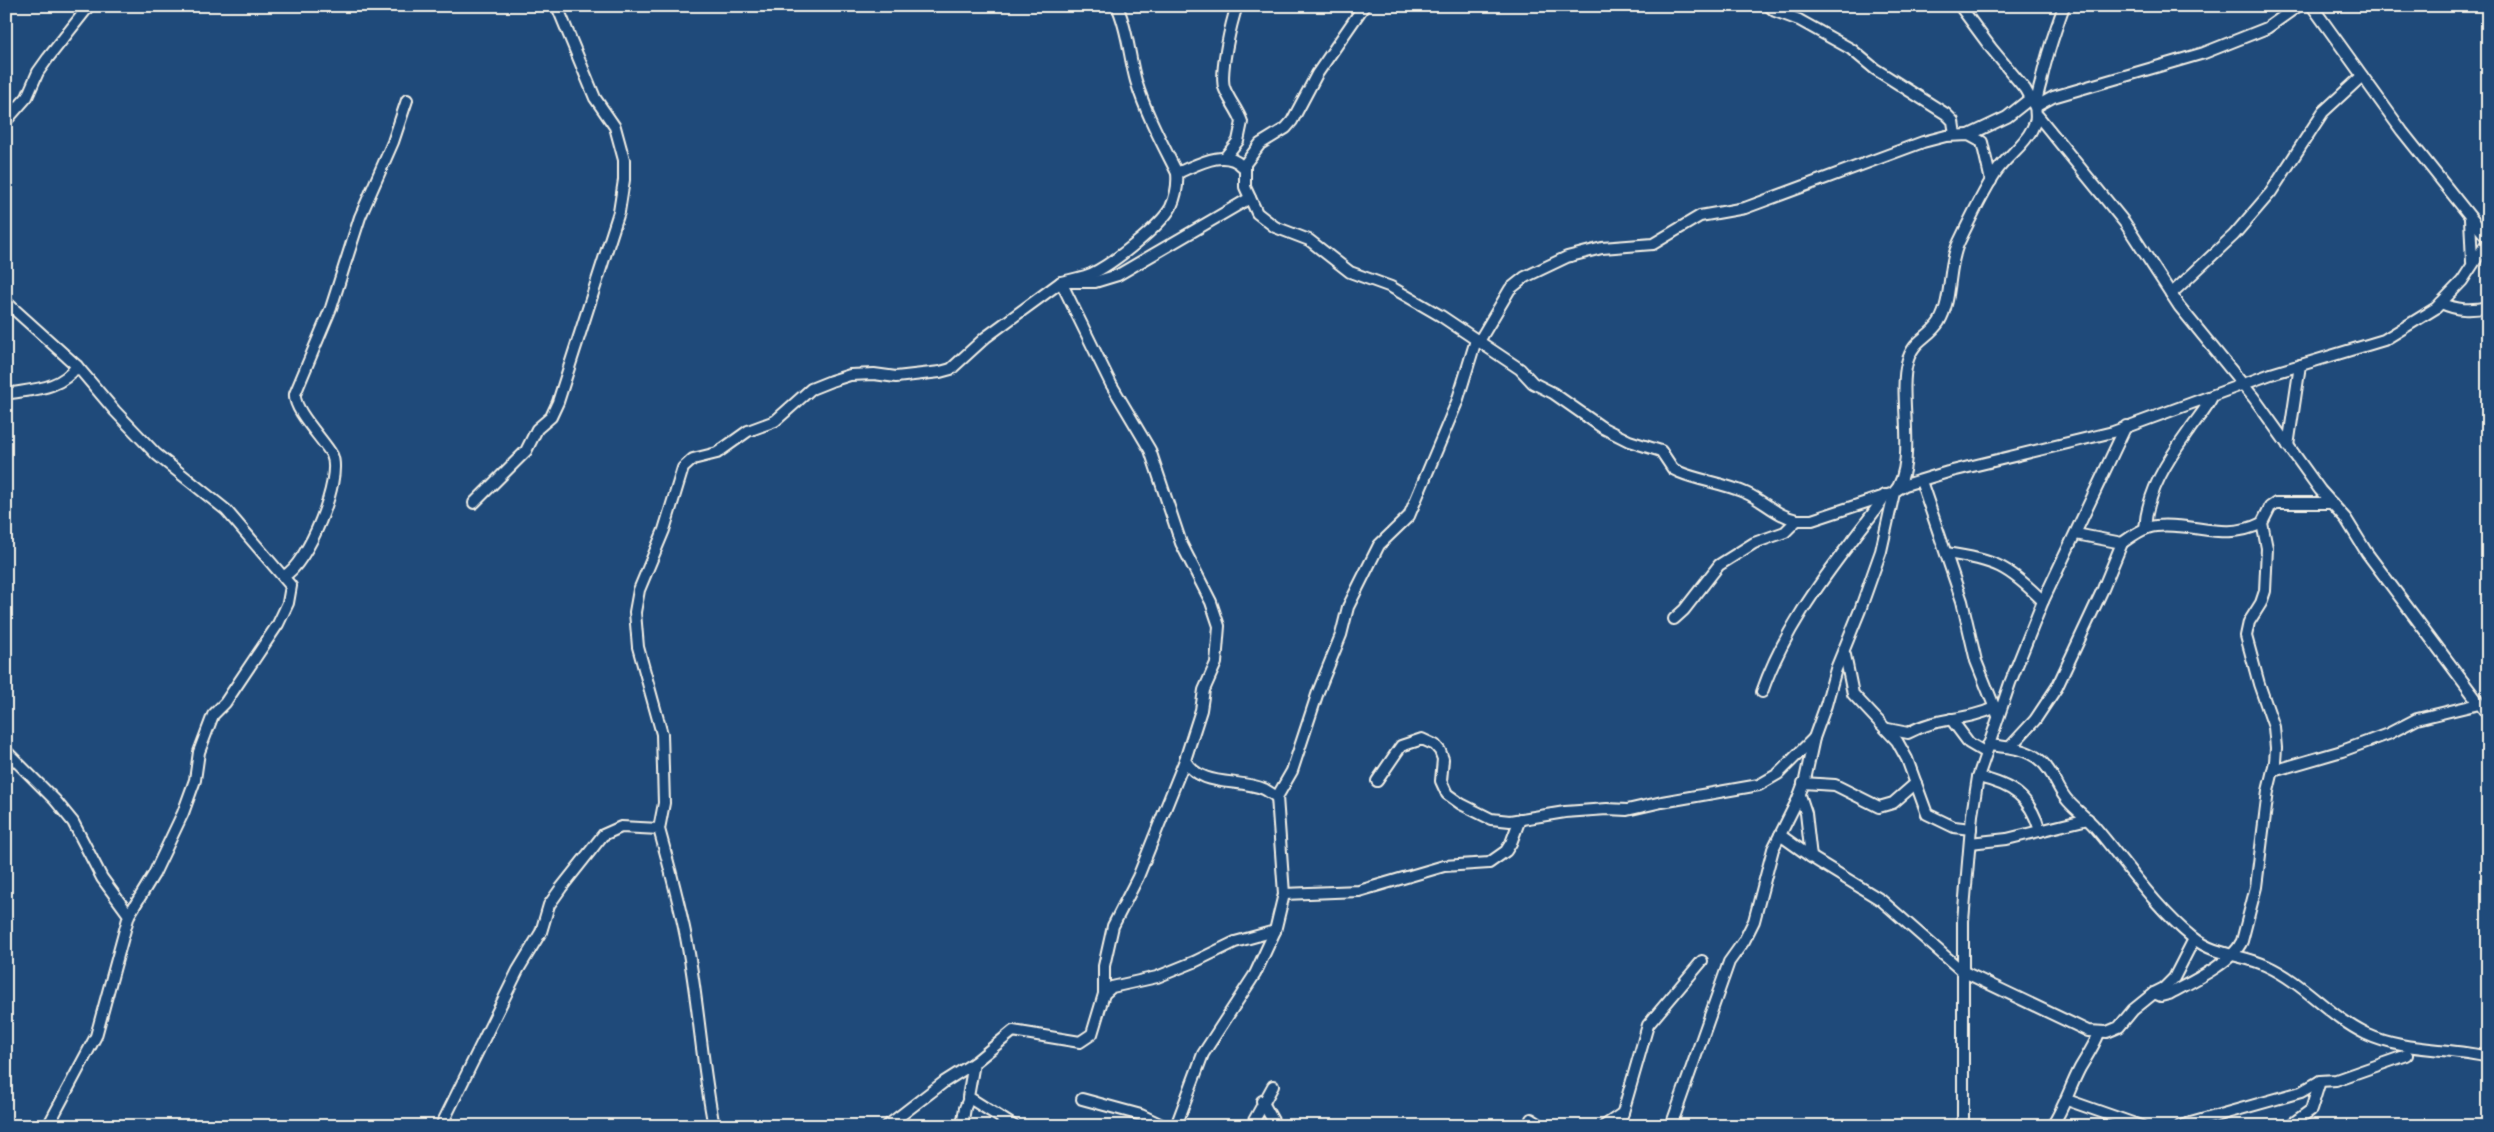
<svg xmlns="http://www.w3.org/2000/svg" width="2494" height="1132" viewBox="0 0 2494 1132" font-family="'Comic Neue',sans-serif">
<rect width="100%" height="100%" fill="#1f4a7a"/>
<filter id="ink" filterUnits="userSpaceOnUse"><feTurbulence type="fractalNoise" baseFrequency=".02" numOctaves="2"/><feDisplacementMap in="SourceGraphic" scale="10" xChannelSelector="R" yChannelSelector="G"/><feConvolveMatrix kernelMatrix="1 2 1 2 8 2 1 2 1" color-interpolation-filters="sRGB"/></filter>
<g filter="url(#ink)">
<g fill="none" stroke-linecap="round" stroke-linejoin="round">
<defs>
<g id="minor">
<path d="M1117,6c11,24 12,50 19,75 10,33 26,62 41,92 1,11 -1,23 -6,34 -10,19 -60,58 -80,67 -10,4 -20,6 -30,8l50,102 39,66 31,93 30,59 8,24 -3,37 -12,27 -3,20 -16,50c15,28 53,18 79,29 4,2 9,6 13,8"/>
<path d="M1364,6l-47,68 -25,47 -6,7 -26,16 -15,20v23l12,26 18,14 34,13 41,32 41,15 50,29 79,53 13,14 20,10 50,35 26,13 32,10 12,18 6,3c21,9 45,11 67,21 18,8 31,23 51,27"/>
<polyline points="1769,6 1775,11 1799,20 1851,49 1875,69 1946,114 1953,121 1955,135"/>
<polyline points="1960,6 1991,48 2025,89 2035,107 2053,97 2204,53 2267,28 2298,6"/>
<polyline points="2312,6 2402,131 2488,239"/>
<polyline points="2038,116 2125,223 2179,306 2254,398 2320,490 2346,519 2367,553 2488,715"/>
<polyline points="6,121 27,97 38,72 48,58 89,6"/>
<polyline points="1969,135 2007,117 2031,98"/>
<path d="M1226,156l12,-15 4,-19c-4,-12 -14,-23 -18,-35 -4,-16 7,-64 13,-81"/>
<path d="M1177,173c20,-8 47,-25 65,-7l3,-2"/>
<polyline points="2470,219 2472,262"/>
<polyline points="2171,294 2234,235 2271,192 2323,112 2362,76"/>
<polyline points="6,302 77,366 115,411 156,454 226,510 291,586 288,603 278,624 225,703 213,715 199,752 195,780 183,813 154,874 129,915 96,1036 48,1126"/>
<path d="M2441,303c16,7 29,8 47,4"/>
<path d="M6,394c27,-5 54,-4 71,-28"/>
<polyline points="2288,446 2300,365"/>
<polyline points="1921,481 1962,601 1976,661 1998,716"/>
<polyline points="1895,491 1905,485 1948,472 2113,432 2271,374 2384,340 2436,308 2462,281 2488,241"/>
<polyline points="474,503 526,451 537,429 551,417 558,402 619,212 624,180 624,160 615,127 595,98 557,6"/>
<path d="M2145,529c2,-37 22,-68 43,-97 8,-12 18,-23 24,-35"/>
<path d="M2076,534l46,9c10,-7 22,-16 34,-17 39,-4 68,16 106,-3"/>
<path d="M1946,553c49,7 62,13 97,48"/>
<path d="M284,576c23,-11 59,-97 48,-121 -8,-15 -39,-45 -37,-61l36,-86 29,-91 33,-75 14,-42"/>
<polyline points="1674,619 1684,610 1719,565 1754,543 1785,532 1797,520 1812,520 1894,493"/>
<polyline points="1845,655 1853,694 1897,741 1907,759 1927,814 1954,827 1971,829"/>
<path d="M1762,692c20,-57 55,-106 92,-154 11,-15 22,-27 31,-43"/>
<polyline points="1951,719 1969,743 1986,753"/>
<path d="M1888,729l20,4c30,-17 57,-11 88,-26"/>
<path d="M1988,745c18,2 39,3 53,16 13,11 16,28 27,40 9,10 19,17 27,26 32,38 60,80 98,111 23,18 49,16 74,28 37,17 62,50 99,68 38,18 81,13 122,23"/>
<polyline points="2010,747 2035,720 2057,687 2103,589 2122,543"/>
<polyline points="6,751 55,800 73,822 102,878 129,915"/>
<polyline points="2273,771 2342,751 2388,734 2417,719 2479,704"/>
<path d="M1978,777c34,8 52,19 62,54"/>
<polyline points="1377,781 1401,746 1422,739 1435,745 1440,751 1443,759 1441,781 1447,794 1461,804 1491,819 1510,821 1565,812 1607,809 1627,810 1662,802 1759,785 1778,774 1814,738"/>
<polyline points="1803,783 1835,785 1879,807 1893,803 1916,783"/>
<polyline points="1800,795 1806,813 1811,857"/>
<polyline points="659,829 664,803 662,734 638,647 635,612 639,590 664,530 683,468 693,459 717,453 748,431 775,421 811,389 831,381 850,375 874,374 896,377 940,372 951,369 986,337 1061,282 1095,282 1118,275 1250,198"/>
<polyline points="1780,835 1811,857 1881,900 1962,971 2088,1031 2107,1032 2119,1027 2133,1010 2154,993 2164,988 2174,978 2194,939"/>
<polyline points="1970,843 2007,839 2088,819"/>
<polyline points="1284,894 1359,891 1444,866 1489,863 1506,851 1511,843 1520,819"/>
<path d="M2154,993l7,3 8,-2c22,-12 63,-31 73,-53l14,-54 12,-96 7,-29 1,-14 -2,-21 -15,-43 -13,-48 3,-14 12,-19 4,-12 2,-43 -5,-25 8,-16 6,-4h56"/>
<polyline points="1104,994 1104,966 1113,926 1138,877 1185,760"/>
<polyline points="974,1063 968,1097 1014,1126"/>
<polyline points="1082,1099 1141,1115 1164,1126"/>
<polyline points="2067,1100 2141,1126"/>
<polyline points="1262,1101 1276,1126"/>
<polyline points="1531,1119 1542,1126"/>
<path d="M441,1126l77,-156 23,-38 8,-27 12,-17 42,-53 18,-8 38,2c11,40 22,79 29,119 11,59 14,119 26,178"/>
<polyline points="887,1126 944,1082 974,1063 1013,1031 1080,1042 1092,1034 1104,994 1112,987 1157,977 1194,962 1235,942 1275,931"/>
<polyline points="962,1126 965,1108 969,1098"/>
<polyline points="1176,1126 1203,1054 1255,974 1275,931 1284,894 1277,797 1292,771 1318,692 1341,635 1348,607 1379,545 1409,516 1457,402 1476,340 1481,338 1510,289 1525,277 1567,257 1602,248 1653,244 1700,216 1745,208 1923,142 1946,136 1969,135 1982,142 1991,181"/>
<polyline points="1251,1126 1273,1086"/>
<polyline points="1604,1126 1623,1113"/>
<polyline points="1619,1126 1648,1025 1702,961"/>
<path d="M1671,1126l58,-164 15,-21 10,-20 19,-72 24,-48 8,-21 9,-42 12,-33 10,-36 24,-59 21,-59 13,-58c24,-29 4,-95 13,-130 6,-24 21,-24 32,-41 14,-23 8,-55 20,-80 11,-23 23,-48 37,-70 11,-16 28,-26 36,-43 7,-13 2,-14 4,-25 1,-7 3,-15 5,-22 5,-26 14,-51 23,-76"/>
<polyline points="1963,1126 1963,921 1972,815 1978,777 2010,683 2043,601 2126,426"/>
<path d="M2052,1126c12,-18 18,-39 28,-58 7,-12 14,-22 19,-35"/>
<polyline points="2180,1126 2301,1092 2320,1081 2336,1080 2407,1055"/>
<polyline points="2289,1126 2311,1110 2320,1081"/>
</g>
</defs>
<use href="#minor" stroke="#f4f1e8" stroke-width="14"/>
<use href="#minor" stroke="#1f4a7a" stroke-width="10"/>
</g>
</g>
<rect width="2494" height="1132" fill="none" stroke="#1f4a7a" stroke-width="25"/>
<rect x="12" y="12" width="2469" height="1107" fill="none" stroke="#f4f1e8" stroke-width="2" filter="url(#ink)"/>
</svg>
